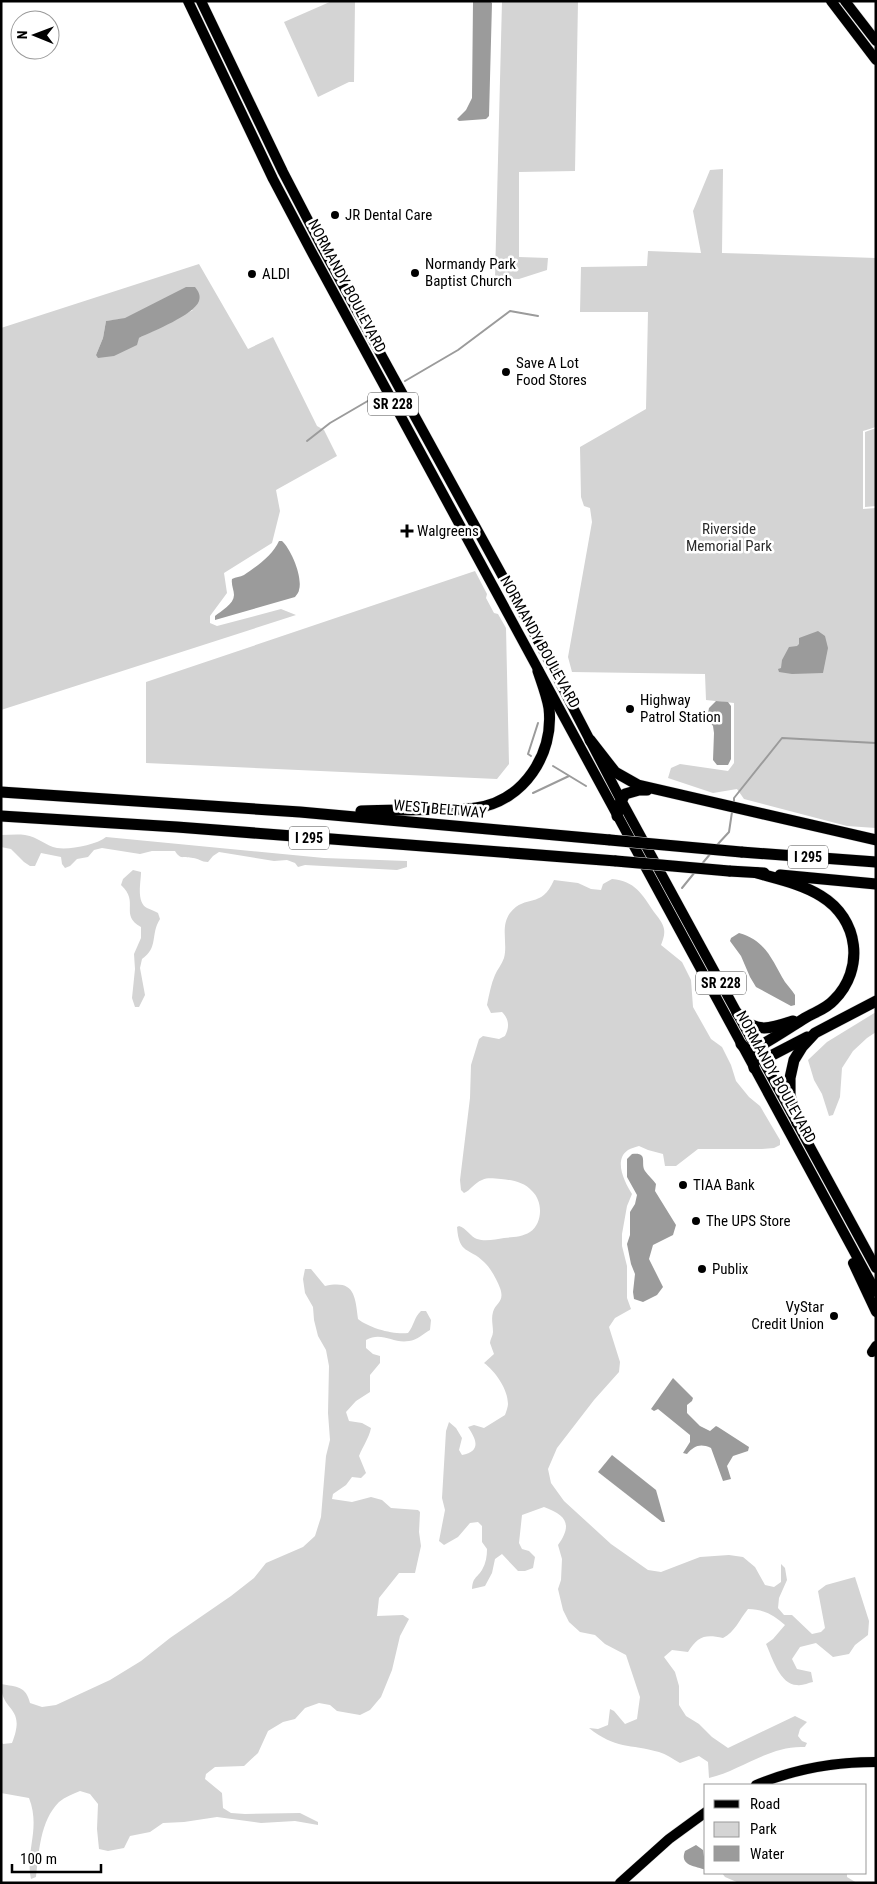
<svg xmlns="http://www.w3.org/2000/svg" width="877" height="1884" viewBox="0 0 877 1884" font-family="'Roboto Condensed',sans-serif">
<rect width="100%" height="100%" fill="#fff"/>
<g fill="#d4d4d4" fill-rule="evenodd">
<polygon points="332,1 355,1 354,82 349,82 318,97 284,22"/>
<polygon points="502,1 578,1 575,171 519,172 519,257 548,258 547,270 519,279 495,278"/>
<polygon points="723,169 722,253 876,258 876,427 863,431 863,509 876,508 876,828 847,826 744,799 737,789 713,793 668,778 671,768 680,764 728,771 734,763 734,703 706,700 705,674 572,672 568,657 592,522 590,508 584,506 581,497 580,447 646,409 648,312 580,312 581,267 647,266 648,251 701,253 693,211 710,170"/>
<path d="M199,264l49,85 25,-12 44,89 7,4 13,26 -61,34 4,21 -8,32 -48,30 3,20 -17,23v7l7,3 64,-17 15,6 -295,95v-382zM193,310l-54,28 -43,17 7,-17 3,-17z"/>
<polygon points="876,428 876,506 865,507 865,432"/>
<polygon points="475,571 487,594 486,598 494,613 498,614 506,628 509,764 497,779 146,763 146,682"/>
<path d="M1,835c8,0 16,-1 24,0 13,2 21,11 32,13 13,2 39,-3 49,-11l218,21 83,3v6l-10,3 -92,-5 -7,2 -3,-4 -8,-3 -13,1 -55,-9 -6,4 -5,6c-7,0 -10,-4 -15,-4 -9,-2 -13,2 -18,-7h-23l-12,3 -38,-6 -8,2 -6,7 -11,2 -7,7 -5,2 -3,-4 -1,-7 -20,-4 -6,13h-5l-6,-4 -13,-13 -10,-2z"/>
<path d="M133,870l8,2c0,10 -5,30 6,36 4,2 8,3 11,5l2,6c-10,16 -1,28 -18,40l-2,9 5,27 -6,12h-4l-3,-9 3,-29 -1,-15 7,-16v-11c-22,-12 -1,-25 -20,-42l2,-6z"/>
<path d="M612,879c23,2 30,15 42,33 4,5 9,11 10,17 1,6 -1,10 -3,16l21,17 9,18 2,27 18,32 11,8 9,18 5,16 13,16 11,9 20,34v5l-6,3 -12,1h-64l-22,17h-11l-2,-12 -15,-4 -9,-4c-3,1 -8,2 -11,4 -15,10 -3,33 4,44l-5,12 -5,28v12l5,20v32l4,11 -16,9 -6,9 11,35 -1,10 -25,28 -37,48 -9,21 3,14 13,18 47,43 37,26 13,2 39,-15 29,-2 14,2 12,10 10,18 9,2 7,-5v-18l4,4 2,12 -8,18 -1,10 6,7h8l20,19 9,-2 4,-4 -7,-37 8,-6 29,-8 14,44 -1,14 -13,10 -6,9 -16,3 -17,-14 -16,4 -8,12 5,10 14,3 2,10c-5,1 -11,4 -16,3 -17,0 -25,-28 -31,-41l7,-5 12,-14c-11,-10 -22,-16 -37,-16 -9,11 -13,23 -25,29 -18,-4 -25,-2 -35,14l-16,-2 -8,7 11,15 4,14v19l7,11 13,8 13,13 16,11 67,-32 12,6 -7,7 -2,7 4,5 5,2 -2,4c-35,-2 -63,23 -96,31l-1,-16 -9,-6 -19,7c-7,-4 -14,-9 -21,-11 -29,-8 -44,-3 -70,-24l9,1 10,-4 2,-16 4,2 11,13 12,-5 3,-22 -14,-42 -21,-11 -10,-9 -15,-3 -11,-10 -6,-12 -5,-21 3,-9 1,-21 -4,-14c15,-21 8,-30 -14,-38l-22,8 -3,28 3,6 7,2 6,6 -2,11 -8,3h-7l-16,-17 -7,5 -3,14 -7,13 -13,3c1,-12 4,-10 10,-19 4,-7 5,-14 5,-21l-5,-7v-16l-4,-4 -8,1 -12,14 -14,8 -5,-4 6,-31 -3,-12 4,-67 3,-9 7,6 6,10 -3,12 3,5c20,-4 14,-16 6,-28l6,-2 10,3 21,-13c1,-3 3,-8 3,-11 0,-15 -13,-33 -24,-41l10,-9c-1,-3 -3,-8 -4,-11 0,-4 3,-7 3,-11 0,-7 -2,-13 0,-20 3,-10 12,-10 7,-24 -3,-8 -10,-21 -16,-26 -15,-15 -25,-7 -27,-35l2,-1c7,2 12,11 18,13 9,3 19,0 27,-1 9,-1 18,-1 26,-6 13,-9 13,-31 2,-41 -8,-9 -20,-11 -31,-12 -7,0 -12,-2 -19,1 -8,3 -11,10 -18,13l-3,-3 -1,-10 10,-82 1,-33 8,-26 4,-3 16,3 6,-3c4,-8 5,-16 -3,-24l-11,1 -4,-8c2,-10 4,-21 8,-30 2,-5 7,-11 9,-17 4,-15 -4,-31 6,-45 16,-20 31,-3 44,-33l24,3 13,6 10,1 2,-6z"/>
<polygon points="876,1012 876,1032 867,1038 853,1051 842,1068 840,1097 833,1115 829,1116 822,1094 814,1080 808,1060 827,1042"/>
<path d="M305,1269h6l14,17c29,-6 30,8 33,33 11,9 36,16 50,14 6,-7 6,-16 13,-22h5l5,9 -1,10c-7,4 -13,10 -21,11 -16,3 -27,-10 -43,-1v8l7,6 7,2v7l-10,12v17l-14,9 -10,11 3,9 13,2 9,5c-2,10 -8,18 -12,28l7,17 -5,5 -9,-1 -6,8 -13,9 -1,5 20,3 19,-5 11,3 9,8 27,2 2,2 -1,20 2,14 -6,27h-16l-20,25 -2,18 26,-1 6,4 -9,17 -8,34 -11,27 -11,13 -10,5 -23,-4 -7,-6 -11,-2 -14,5 -10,11 -12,3 -15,9 -10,22 -14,13 -29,1 -9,7 -1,5 17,14 1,15 8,5 14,1 55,-1 18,9v3l-23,-4 -34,2 -44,-6 -33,5 -21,1 -13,9 -20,4 -6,12 -16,3 -9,-2 -2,-20 1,-25 -8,-10 -10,-3c-7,3 -15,6 -21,11 -19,19 -20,50 -23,75l-5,2c-6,-29 10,-50 -2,-81l-28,-5v-51l2,2 9,-1c15,-38 -11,-30 -11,-59 16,3 25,2 29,19l12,4 14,-2 54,-25 31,-19 29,-23 61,-42 23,-18 12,-15 37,-16 12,-11 6,-19 5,-61 4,-16 -2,-27 1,-47 -3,-16 -8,-14 -4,-16 -1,-13 -8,-14 -2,-14z"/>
<polygon points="722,1873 847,1873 847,1877 857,1883 739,1883 725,1877"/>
</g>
<g fill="#9b9b9b">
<polygon points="490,1 492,3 489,116 486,119 459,121 457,119 466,110 472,98 473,2"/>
<path d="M186,287h9c3,4 6,8 4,14 -5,14 -46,30 -60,37l-2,7 -23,11 -16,2 -2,-3 7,-17 3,-17 19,-3z"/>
<path d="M279,541h3c9,8 21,36 17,49 0,2 -2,4 -4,7l-80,23v-4c6,-5 19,-12 19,-21 0,-5 -3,-10 -2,-16 4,-2 8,-2 12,-4 12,-8 29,-20 35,-34z"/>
<polygon points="818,631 825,636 828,648 823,673 792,674 779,672 778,669 781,668 782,660 789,647 797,646 799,644 799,638"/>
<polygon points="716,701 728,702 731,706 731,759 728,765 717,765 713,760 714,733 713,726 707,718 709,708"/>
<path d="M739,933c28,8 33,28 46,49 3,4 7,8 10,13v10l-4,1 -35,-19 -6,-10 -9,-21 -11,-15 1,-3z"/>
<path d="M632,1154c17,-2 8,9 13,17 3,4 8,9 11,13l-1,7 21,34 -3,10 -20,10 -4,14 14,28 -6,8 -14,7 -9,-3 -1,-7 2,-18 -4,-10 -4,-20 3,-9v-23l5,-8 2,-9 -10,-18v-18z"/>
<path d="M673,1378l20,20 -1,3 -5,4v8l13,13 10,5 6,-5 2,1 31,20 -1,4 -15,5 -6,10 4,13 -8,2 -12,-33c-11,-5 -17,-2 -24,6l-4,-1 7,-11v-7l-32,-26 -4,2 -3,-2z"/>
<polygon points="612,1455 656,1490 665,1522 662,1522 598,1472"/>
<path d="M696,1845l7,5 3,20c-10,-4 -27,-4 -21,-19z"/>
</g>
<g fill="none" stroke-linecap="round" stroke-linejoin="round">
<g stroke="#9b9b9b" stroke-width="2">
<polyline points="405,381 458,350 510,311 538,316"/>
<polyline points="307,441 330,423 378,395"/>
<polyline points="531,756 528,754 538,723"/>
<polyline points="553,766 586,786"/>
<polyline points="533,793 569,776"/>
<polyline points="734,803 734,798 782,738 876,743"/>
<polyline points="717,845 729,832 732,812"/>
<polyline points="701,865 711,853"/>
<polyline points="682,888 695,872"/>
</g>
<defs>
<g id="major">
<polyline points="188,1 273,179 310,249 876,1292"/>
<polyline points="201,1 283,172 322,247 542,648 621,800 876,1268"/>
<polyline points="831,1 876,60"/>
<polyline points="845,1 876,41"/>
<polyline points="853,1263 876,1312"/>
<polyline points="872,1352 876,1346"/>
<path d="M756,1785c38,-16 79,-23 120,-23"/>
<polyline points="620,1883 669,1839 706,1812"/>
</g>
<g id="highway">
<polyline points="590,740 615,772 638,785 876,840"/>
<polyline points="1,792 300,812 610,840"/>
<path d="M361,811c27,-1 54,-1 81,-2 11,0 23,1 34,-1 48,-7 78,-54 73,-100 -2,-12 -7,-25 -11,-37"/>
<polyline points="1,816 177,827 616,861"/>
<polyline points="617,816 619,805 625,794 639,790 647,790"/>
<polyline points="741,852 876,862"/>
<polyline points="729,871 764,873"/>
<polyline points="780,875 876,884"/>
<path d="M737,1013c18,21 32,16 56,8"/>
<polyline points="741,1044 752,1055 763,1060 807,1037"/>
<path d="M754,1068l-2,-13 4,-7c17,-9 33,-20 49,-30 10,-6 21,-9 29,-18 31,-31 25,-81 -13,-104 -19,-12 -43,-17 -64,-23"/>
<polyline points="797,1123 790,1095 790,1078 794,1060 802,1047 815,1033 876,1001"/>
</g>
</defs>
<use href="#major" stroke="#dbdbdb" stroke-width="11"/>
<use href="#highway" stroke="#dbdbdb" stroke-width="12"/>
<use href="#major" stroke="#000" stroke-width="10"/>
<use href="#highway" stroke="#000" stroke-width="11"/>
<defs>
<g id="highway-bridge">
<polyline points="610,840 741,852"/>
<polyline points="616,861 729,871"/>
</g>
</defs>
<use href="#highway-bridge" stroke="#dbdbdb" stroke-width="12" stroke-linecap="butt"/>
<use href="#highway-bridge" stroke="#000" stroke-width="11"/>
</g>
<g fill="#000" stroke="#fff" stroke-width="2">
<circle cx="335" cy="215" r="5"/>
<circle cx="415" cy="273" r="5"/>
<circle cx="252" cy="274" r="5"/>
<circle cx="506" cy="372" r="5"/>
<path d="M404.5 523.5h5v5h5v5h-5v5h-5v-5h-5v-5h5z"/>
<circle cx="630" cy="709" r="5"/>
<circle cx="683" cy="1185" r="5"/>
<circle cx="696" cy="1221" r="5"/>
<circle cx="702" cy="1269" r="5"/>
<circle cx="834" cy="1316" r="5"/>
</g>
<g text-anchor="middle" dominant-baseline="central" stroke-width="5" stroke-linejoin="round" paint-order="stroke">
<g fill="#fff" stroke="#4c4c4c" stroke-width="1">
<rect x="368" y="392.5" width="50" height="23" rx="4"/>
<rect x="289" y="826.5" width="40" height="23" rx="4"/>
<rect x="788" y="845.5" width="40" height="23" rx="4"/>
<rect x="696" y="971.5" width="50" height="23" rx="4"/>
</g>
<g font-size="14" font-weight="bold" fill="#000">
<text x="393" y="404">SR 228</text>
<text x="309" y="838">I 295</text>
<text x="808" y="857">I 295</text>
<text x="721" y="983">SR 228</text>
</g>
<g font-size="15" fill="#000" stroke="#fff" text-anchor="start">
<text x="345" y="215">JR Dental Care</text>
<text x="425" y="264">Normandy Park<tspan x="425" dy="17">Baptist Church</tspan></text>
<text x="262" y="274">ALDI</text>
<text x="516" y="363">Save A Lot<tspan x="516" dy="17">Food Stores</tspan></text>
<text x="417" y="531">Walgreens</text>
<text x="640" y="700">Highway<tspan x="640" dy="17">Patrol Station</tspan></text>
<text x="693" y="1185">TIAA Bank</text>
<text x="706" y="1221">The UPS Store</text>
<text x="712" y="1269">Publix</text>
<text x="824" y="1307" text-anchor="end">VyStar<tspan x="824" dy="17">Credit Union</tspan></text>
</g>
<g font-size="15" fill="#000" stroke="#fff">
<text transform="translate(347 286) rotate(62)">NORMANDY BOULEVARD</text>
<text transform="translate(540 642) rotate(61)">NORMANDY BOULEVARD</text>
<text transform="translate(440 809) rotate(5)">WEST BELTWAY</text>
<text transform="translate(776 1077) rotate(61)">NORMANDY BOULEVARD</text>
</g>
<g font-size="15" fill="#2b2b2b" stroke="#fff">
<text x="729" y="529">Riverside<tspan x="729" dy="17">Memorial Park</tspan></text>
</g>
</g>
<rect width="877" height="1884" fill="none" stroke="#000000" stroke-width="5"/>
<rect x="704" y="1784" width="162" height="90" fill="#ffffff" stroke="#999999"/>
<rect x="714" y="1800" width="25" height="8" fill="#000000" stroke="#999999"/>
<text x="750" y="1809" font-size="15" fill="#000000">Road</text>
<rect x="714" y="1822" width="25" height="15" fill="#d4d4d4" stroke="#999999"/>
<text x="750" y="1834" font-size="15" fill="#000000">Park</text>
<rect x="714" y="1846" width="25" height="15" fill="#9b9b9b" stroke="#999999"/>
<text x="750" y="1859" font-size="15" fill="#000000">Water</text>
<g transform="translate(35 35) rotate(271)"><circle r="24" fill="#ffffff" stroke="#999999"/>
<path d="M0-4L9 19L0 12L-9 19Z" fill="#000000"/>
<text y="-8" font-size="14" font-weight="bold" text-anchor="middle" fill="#000000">N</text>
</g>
<path d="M12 1864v8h89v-8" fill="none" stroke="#000000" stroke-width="2.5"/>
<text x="20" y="1864" font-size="15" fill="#000000" stroke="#ffffff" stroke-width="4" paint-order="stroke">100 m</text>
</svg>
